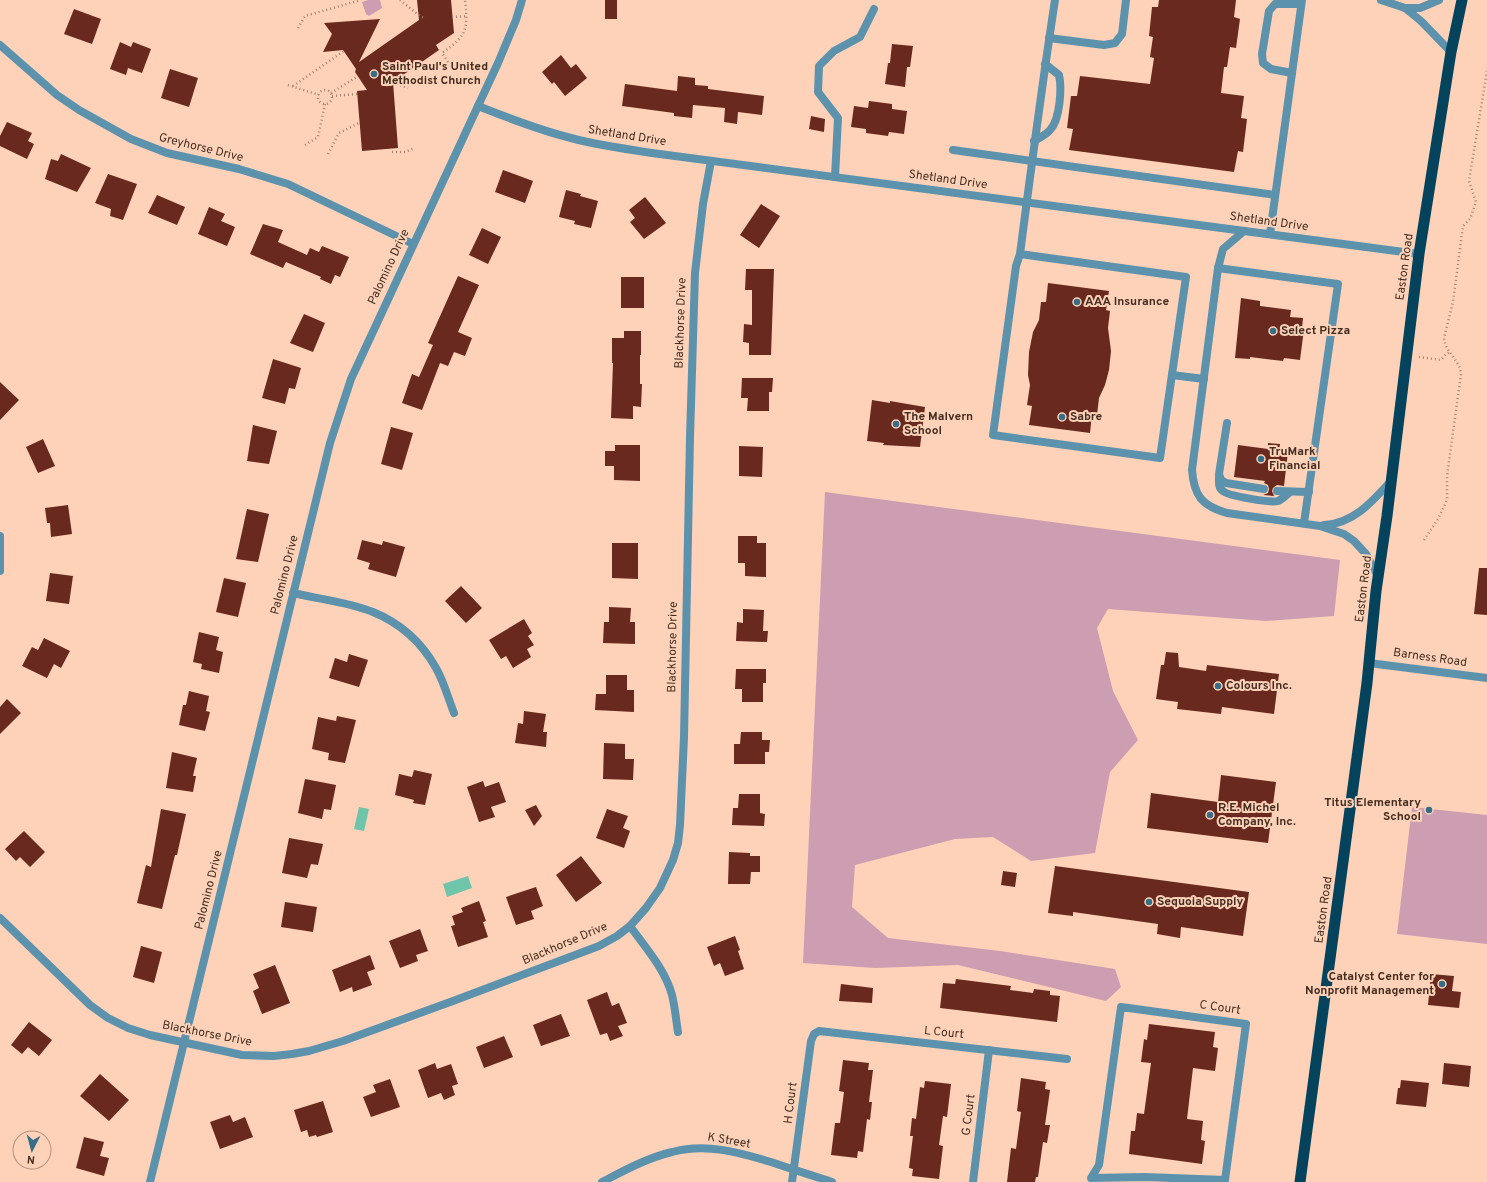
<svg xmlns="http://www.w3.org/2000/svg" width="1487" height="1182" viewBox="0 0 1487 1182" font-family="Overpass,sans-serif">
<rect width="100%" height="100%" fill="#fed2b9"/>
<g fill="#cd9db1">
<polygon points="368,0 380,0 382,8 369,16 366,14 362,2"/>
<polygon points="825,492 1340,560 1334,616 1266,621 1108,609 1097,628 1113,691 1138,740 1110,772 1095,853 1031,861 993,837 955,839 855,865 852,907 888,938 1000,951 1115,969 1121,987 1106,1001 958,965 875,968 803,963"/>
<polygon points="1412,807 1487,815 1487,944 1397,934"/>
</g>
<g fill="#6ec5aa">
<polygon points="359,807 369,809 364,831 354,829"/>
<polygon points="468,876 472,888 447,897 443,884"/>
</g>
<g fill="#69291f">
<polygon points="417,0 451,0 454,33 436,45 439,50 393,82 398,148 362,151 357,91 367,90 355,72 356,69 343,50 323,52 332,34 324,23 380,19 359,62 419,20"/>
<rect x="605" y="0" width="12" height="19"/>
<polygon points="1159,0 1236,0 1234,17 1240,19 1236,48 1230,47 1227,67 1224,67 1221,93 1244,96 1241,118 1247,119 1243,152 1238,151 1234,172 1069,150 1073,129 1067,128 1071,96 1077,96 1080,76 1150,84 1154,58 1150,57 1153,37 1149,36 1152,7 1158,7"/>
<polygon points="74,9 101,19 92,44 64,34"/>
<polygon points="120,42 131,47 133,42 151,49 142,73 128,68 126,75 110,69"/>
<polygon points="892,44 913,46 910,67 907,67 905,87 885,84 888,63 890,63"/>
<polygon points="561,55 571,68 576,64 587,78 565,96 554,82 552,84 542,72"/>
<polygon points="170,69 198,78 189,107 161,98"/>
<polygon points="678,76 695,78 695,85 708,86 708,89 764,96 762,115 738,112 737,124 724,122 725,108 693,105 692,118 674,116 674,113 622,106 625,84 677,91"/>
<polygon points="869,101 892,104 892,109 907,111 904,134 889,132 888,136 866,133 866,129 851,127 854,106 868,108"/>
<polygon points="811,116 825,119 824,132 809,129"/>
<polygon points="7,122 32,133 28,141 34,144 27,159 0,146 0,136"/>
<polygon points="61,154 91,168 77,192 45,179 51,159 58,161"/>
<polygon points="503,170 533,181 525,203 495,192"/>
<polygon points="108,174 137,184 123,220 110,216 111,209 95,203"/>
<polygon points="566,190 581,194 580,196 598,201 591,228 574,224 575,221 559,217"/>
<polygon points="157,195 185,207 177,225 148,213"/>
<polygon points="645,197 666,223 644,239 630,222 635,218 629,210"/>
<polygon points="761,204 780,216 759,248 740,235"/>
<polygon points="209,207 225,214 221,221 235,227 227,246 198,234"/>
<polygon points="263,224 283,230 278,242 307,255 310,248 319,252 322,246 349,257 340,277 335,275 331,284 320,279 321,277 286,262 283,268 250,254"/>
<polygon points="482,228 501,237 488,264 469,255"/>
<polygon points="746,269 774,269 771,355 749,355 749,343 743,342 744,324 752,325 752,290 745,290"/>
<polygon points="458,276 479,285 458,332 472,338 465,356 454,352 448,366 440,363 422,410 402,403 412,374 419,377 433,345 428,343"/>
<rect x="621" y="277" width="23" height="31"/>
<polygon points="1048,283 1109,291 1106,310 1110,311 1108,328 1111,351 1109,370 1105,385 1099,398 1097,415 1092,414 1090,433 1029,425 1032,406 1027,405 1030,385 1028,375 1029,352 1033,332 1039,320 1041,302 1046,302"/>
<polygon points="1241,298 1260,301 1260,306 1291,310 1290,317 1303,318 1302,328 1304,329 1300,360 1284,358 1283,361 1250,357 1250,359 1235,358"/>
<polygon points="304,314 325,323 313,352 290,343"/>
<polygon points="624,331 641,331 641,355 640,355 640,384 642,384 641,407 633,406 633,419 611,418 613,363 612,363 612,338 624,338"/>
<polygon points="273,359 301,368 295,389 289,388 285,404 262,398"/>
<polygon points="742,378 773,378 772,392 769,392 769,411 747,411 748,398 741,398"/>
<polygon points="0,382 19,400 0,420"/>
<polygon points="872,400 890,403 890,401 925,407 920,447 883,445 884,443 867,441"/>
<polygon points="253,425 277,431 269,464 247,461"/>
<polygon points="391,427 413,433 402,470 381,464"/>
<polygon points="43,439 55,466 38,473 26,447"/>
<polygon points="1268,443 1280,444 1279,451 1288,452 1284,486 1277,485 1273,488 1272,491 1274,496 1263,495 1268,493 1269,489 1268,485 1264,483 1265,481 1234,477 1238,445 1268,449"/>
<polygon points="615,445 640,445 640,481 614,480 614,466 605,466 605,451 615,451"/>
<polygon points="739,446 763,447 762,477 739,476"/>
<polygon points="68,505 72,534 51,537 50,523 47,523 45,508"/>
<polygon points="247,509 269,514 258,562 236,559"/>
<polygon points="738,536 757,536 757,543 766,543 766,577 745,576 745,563 738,563"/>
<polygon points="362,540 382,545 383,541 405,547 396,577 368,569 370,563 357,559"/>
<polygon points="612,543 638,543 638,579 612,578"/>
<polygon points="1479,568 1487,568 1487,615 1474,614"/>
<polygon points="50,573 73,576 69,604 46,601"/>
<polygon points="224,578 246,583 238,617 216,612"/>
<polygon points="461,586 482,608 466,623 445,601"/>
<polygon points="609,607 631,608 630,622 635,622 635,644 603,643 604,622 609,622"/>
<polygon points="743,609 764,610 763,631 768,631 767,642 736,641 737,622 743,623"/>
<polygon points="524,619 532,633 528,636 534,645 527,649 531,657 513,668 506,656 501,659 489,640"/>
<polygon points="199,632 219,637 216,650 223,652 219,673 201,669 202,664 193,662"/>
<polygon points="44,638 70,651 61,668 54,664 47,678 22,666 32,647 38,650"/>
<polygon points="1166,652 1178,653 1179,667 1206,671 1207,665 1279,674 1274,714 1222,707 1221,714 1177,709 1178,702 1156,699 1161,665 1164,665"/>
<polygon points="349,654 368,660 359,687 329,678 335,658 347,662"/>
<polygon points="736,669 766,669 766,683 763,683 763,702 742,702 742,689 735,689"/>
<polygon points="606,675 627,675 627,690 634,690 634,712 595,710 596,694 606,694"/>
<polygon points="189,691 209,696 206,711 210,712 205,731 179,725 183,705 186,705"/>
<polygon points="7,699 21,713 0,734 0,707"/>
<polygon points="524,711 546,714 543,732 547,732 546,747 515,743 518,723 523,724"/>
<polygon points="337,716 356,720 345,763 328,760 329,753 312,749 318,717 336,721"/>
<polygon points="741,732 762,732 762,740 770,740 769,752 765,752 765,764 734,764 734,744 740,744"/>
<polygon points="604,743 625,744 625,759 634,759 633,780 603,779"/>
<polygon points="172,752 197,758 193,776 196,776 193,792 166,788"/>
<polygon points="414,770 432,774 425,805 413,803 414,800 395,795 399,774 412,777"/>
<polygon points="1221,775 1276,782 1268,843 1147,828 1151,793 1218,802"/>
<polygon points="305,779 336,785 331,810 324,809 322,819 298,813"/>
<polygon points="483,781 485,787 499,782 506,802 491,807 495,817 479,822 467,787"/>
<polygon points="739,794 760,794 760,813 765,814 764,826 732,825 733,808 738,808"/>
<polygon points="536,805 542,816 534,826 525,810"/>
<polygon points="161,809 186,814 177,855 175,855 162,909 137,903 146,865 151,867"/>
<polygon points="607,809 628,816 623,828 630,831 624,848 596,838"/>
<polygon points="24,831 45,852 30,867 20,857 16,861 5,849"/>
<polygon points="289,838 323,844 318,865 311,864 307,878 282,873"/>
<polygon points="729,852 750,853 750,856 760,856 760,872 751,872 750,884 728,884"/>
<polygon points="581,856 602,883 576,902 556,875"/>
<polygon points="1055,866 1249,892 1243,936 1181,927 1180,938 1157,934 1158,924 1073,912 1073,916 1048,913"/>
<polygon points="1003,871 1017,873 1015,887 1001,885"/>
<polygon points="536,887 543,906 531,911 534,919 516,925 506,897"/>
<polygon points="479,901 486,921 483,922 488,937 458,947 451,926 455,925 452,916 463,912 461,908"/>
<polygon points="285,902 317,907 313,932 281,927"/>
<polygon points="420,929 428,951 416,955 418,961 400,968 389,941"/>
<polygon points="735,936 740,950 738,951 744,969 725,976 720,963 714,966 707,947"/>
<polygon points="141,946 162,952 154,983 133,977"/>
<polygon points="370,955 375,969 367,972 372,985 353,992 352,987 340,992 332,970"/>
<polygon points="275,965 290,1003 262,1014 253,991 259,988 253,974"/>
<polygon points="1431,974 1454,976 1452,991 1461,992 1459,1008 1428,1005"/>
<polygon points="956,979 1011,986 1010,990 1033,993 1034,989 1050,991 1050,995 1060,996 1057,1022 940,1008 943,983 955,984"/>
<polygon points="841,984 873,988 872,1003 839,1001"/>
<polygon points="607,992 612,1006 619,1003 627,1023 618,1026 623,1036 610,1041 607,1033 600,1035 587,1000"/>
<polygon points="561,1014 570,1036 541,1046 533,1025"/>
<polygon points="29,1022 52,1040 39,1056 28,1047 22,1054 11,1045"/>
<polygon points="1149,1024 1215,1032 1213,1047 1218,1048 1215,1071 1193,1068 1187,1119 1203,1121 1201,1140 1205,1141 1202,1164 1129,1154 1131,1131 1135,1131 1137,1113 1144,1114 1151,1063 1141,1062 1144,1039 1147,1040"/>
<polygon points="504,1036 513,1057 484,1068 476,1047"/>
<polygon points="843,1060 869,1063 868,1070 873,1070 869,1102 872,1102 870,1120 867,1119 863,1152 858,1151 857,1158 831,1155 835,1123 840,1123 844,1092 839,1091"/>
<polygon points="435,1063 437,1069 451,1064 458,1084 452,1086 455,1095 444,1100 441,1093 428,1098 418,1070"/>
<polygon points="1444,1063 1471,1066 1469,1087 1442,1084"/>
<polygon points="100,1074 129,1100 109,1121 80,1096"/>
<polygon points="1021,1078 1046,1082 1045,1089 1050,1090 1045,1125 1050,1125 1047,1143 1043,1142 1038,1177 1036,1177 1035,1182 1007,1182 1011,1148 1016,1149 1021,1112 1017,1111"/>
<polygon points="390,1079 400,1107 371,1117 363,1097 376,1092 373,1085"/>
<polygon points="1401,1080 1429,1083 1426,1107 1396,1104 1398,1088 1400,1088"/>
<polygon points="925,1081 951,1084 947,1117 943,1116 939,1145 943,1146 939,1179 912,1176 913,1169 909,1168 913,1136 910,1136 912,1118 916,1119 920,1087 924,1088"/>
<polygon points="323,1101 333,1132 317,1137 316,1135 309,1137 307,1130 301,1132 294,1110"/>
<polygon points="230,1115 233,1122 245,1117 253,1137 220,1149 210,1122"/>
<polygon points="84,1137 104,1142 100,1156 109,1158 104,1176 76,1168"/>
</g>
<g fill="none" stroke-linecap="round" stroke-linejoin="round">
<g stroke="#a3826f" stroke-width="2.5" stroke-dasharray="1 3" stroke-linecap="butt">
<polyline points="400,0 421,17 426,18"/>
<polyline points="452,17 467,16"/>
<polyline points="298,28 305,16 361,0"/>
<path d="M448,62l-6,-9c26,-18 26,-24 23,-53"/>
<polyline points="389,81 408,88"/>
<polyline points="288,85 319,95"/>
<polyline points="293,86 344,51"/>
<circle cx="325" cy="97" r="7"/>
<polyline points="331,93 358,76"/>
<polyline points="332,96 357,94"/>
<polyline points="305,145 318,137 325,104"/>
<polyline points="392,148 392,152 405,152 415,148"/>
<polyline points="328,154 339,133 359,123"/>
<polyline points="1419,357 1441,360 1446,354 1450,352"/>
<path d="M1424,540l14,-21 9,-19v-24l14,-102c-1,-14 -16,-22 -17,-36l9,-36 10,-76 7,-7 6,-17 -7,-21 18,-110"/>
</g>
<g stroke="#5d92ad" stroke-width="8">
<polyline points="1381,0 1405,8 1421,21 1451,52"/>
<polyline points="1405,8 1420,8 1439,0"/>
<polyline points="1049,38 1104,45 1115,43 1122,34 1126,0"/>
<polyline points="1292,73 1271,69 1263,63 1262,54 1269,11 1275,4 1301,4"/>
<path d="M1034,141c5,-3 12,-6 16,-11 10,-10 12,-42 9,-55l-14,-11"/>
<polyline points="953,150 1275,195"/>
<polyline points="835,177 838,118 818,92 819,66 834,51 860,37 874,9"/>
<path d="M1244,231l-21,18 -5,19 -26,202c2,26 10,36 35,43l93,13 24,8 10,7 12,13 12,22"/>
<polyline points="1270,234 1302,0"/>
<path d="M1020,254l166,23 -26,181 -167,-23 23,-169 4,-12c11,-85 22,-169 35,-254"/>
<polyline points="1218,268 1338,284 1304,523"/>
<polyline points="1172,375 1204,379"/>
<polyline points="1227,423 1219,474 1221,480 1226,483 1264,489"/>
<path d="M1219,477c0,5 -1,11 4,14 5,5 48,12 55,10 5,-2 8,-6 12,-9"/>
<polyline points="1277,491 1309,492"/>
<path d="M1324,525c29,-1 49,-24 67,-44"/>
</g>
<g stroke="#5d92ad" stroke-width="8">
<polyline points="0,45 57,95 79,110 131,139 167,153 239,169 288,184 413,244"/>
<path d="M478,106c30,12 61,24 93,32 26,7 54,11 81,15l767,101"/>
<polyline points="0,536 0,571"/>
<path d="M293,593c25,6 56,9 80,19 27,11 49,31 63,56 8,14 12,30 18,45"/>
<polyline points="1369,663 1487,678"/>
<polyline points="0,918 90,1005 108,1018 128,1028 150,1035 242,1055 274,1056 292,1054 309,1051 343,1041 453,1001 599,946 617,936 630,926 646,908 660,888 673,860 678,843 680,825 684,737 690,437 695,273 703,204 711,161"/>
<path d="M630,926c15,21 35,43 42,69 3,12 4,25 6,37"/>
<polygon points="1121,1007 1246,1024 1225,1180 1145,1177 1091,1178 1099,1165"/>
<polyline points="150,1182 330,443 351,379 498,63 516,20 522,0"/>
<path d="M602,1182c23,-12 45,-24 70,-30 34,-9 66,0 99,10 20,7 40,13 61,20"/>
<polyline points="792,1182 811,1041 814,1034 819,1031 1067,1059"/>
<polyline points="973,1182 989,1050"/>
</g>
<polyline stroke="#04435b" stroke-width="11" points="1300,1182 1367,683 1376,591 1387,516 1419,254 1451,52 1462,0"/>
</g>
<g fill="#366e88" stroke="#fed2b9" stroke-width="1.5">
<circle cx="374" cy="74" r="4"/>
<circle cx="1077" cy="302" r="4"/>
<circle cx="1273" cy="331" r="4"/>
<circle cx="1062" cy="417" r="4"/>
<circle cx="896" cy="424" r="4"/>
<circle cx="1261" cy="459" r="4"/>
<circle cx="1218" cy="686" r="4"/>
<circle cx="1429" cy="810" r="4"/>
<circle cx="1210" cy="815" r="4"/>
<circle cx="1149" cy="902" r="4"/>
<circle cx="1442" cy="984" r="4"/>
</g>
<g text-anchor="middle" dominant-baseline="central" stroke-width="4" stroke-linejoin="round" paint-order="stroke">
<g font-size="12" font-weight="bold" fill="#432e21" stroke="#fed2b9" text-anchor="start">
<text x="382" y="67">Saint Paul's United<tspan x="382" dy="14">Methodist Church</tspan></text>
<text x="1085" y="302">AAA Insurance</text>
<text x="1281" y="331">Select Pizza</text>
<text x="904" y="417">The Malvern<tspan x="904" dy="14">School</tspan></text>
<text x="1070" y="417">Sabre</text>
<text x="1269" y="452">TruMark<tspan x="1269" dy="14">Financial</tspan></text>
<text x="1226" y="686">Colours Inc.</text>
<text x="1421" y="803" text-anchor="end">Titus Elementary<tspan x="1421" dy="14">School</tspan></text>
<text x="1218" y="808">R.E. Michel<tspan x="1218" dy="14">Company, Inc.</tspan></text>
<text x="1157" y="902">Sequoia Supply</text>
<text x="1434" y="977" text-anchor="end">Catalyst Center for<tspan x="1434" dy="14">Nonprofit Management</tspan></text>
</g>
<g font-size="12" fill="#432e21" stroke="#fed2b9">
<text transform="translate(627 136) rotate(9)">Shetland Drive</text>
<text transform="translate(201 148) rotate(14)">Greyhorse Drive</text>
<text transform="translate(948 180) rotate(8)">Shetland Drive</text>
<text transform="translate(1269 222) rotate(8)">Shetland Drive</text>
<text transform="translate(389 267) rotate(-65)">Palomino Drive</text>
<text transform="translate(1405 267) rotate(-82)">Easton Road</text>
<text transform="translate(681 323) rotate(-88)">Blackhorse Drive</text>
<text transform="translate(285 575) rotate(-76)">Palomino Drive</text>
<text transform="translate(1364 589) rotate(-83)">Easton Road</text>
<text transform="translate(673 647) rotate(-89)">Blackhorse Drive</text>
<text transform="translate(1430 658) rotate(8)">Barness Road</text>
<text transform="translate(209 890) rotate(-76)">Palomino Drive</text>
<text transform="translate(1324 910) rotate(-82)">Easton Road</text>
<text transform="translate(565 944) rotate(-23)">Blackhorse Drive</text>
<text transform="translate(1220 1008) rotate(8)">C Court</text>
<text transform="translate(944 1033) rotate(6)">L Court</text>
<text transform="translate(207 1034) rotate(11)">Blackhorse Drive</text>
<text transform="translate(791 1103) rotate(-83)">H Court</text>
<text transform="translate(969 1115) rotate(-83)">G Court</text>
<text transform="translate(729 1141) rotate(10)">K Street</text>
</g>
</g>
<g transform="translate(32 1150) rotate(186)"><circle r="19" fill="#fed2b9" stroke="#b3907c"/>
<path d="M0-3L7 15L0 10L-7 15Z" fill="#366e88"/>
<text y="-6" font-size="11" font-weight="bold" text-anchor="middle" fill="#432e21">N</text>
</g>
</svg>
